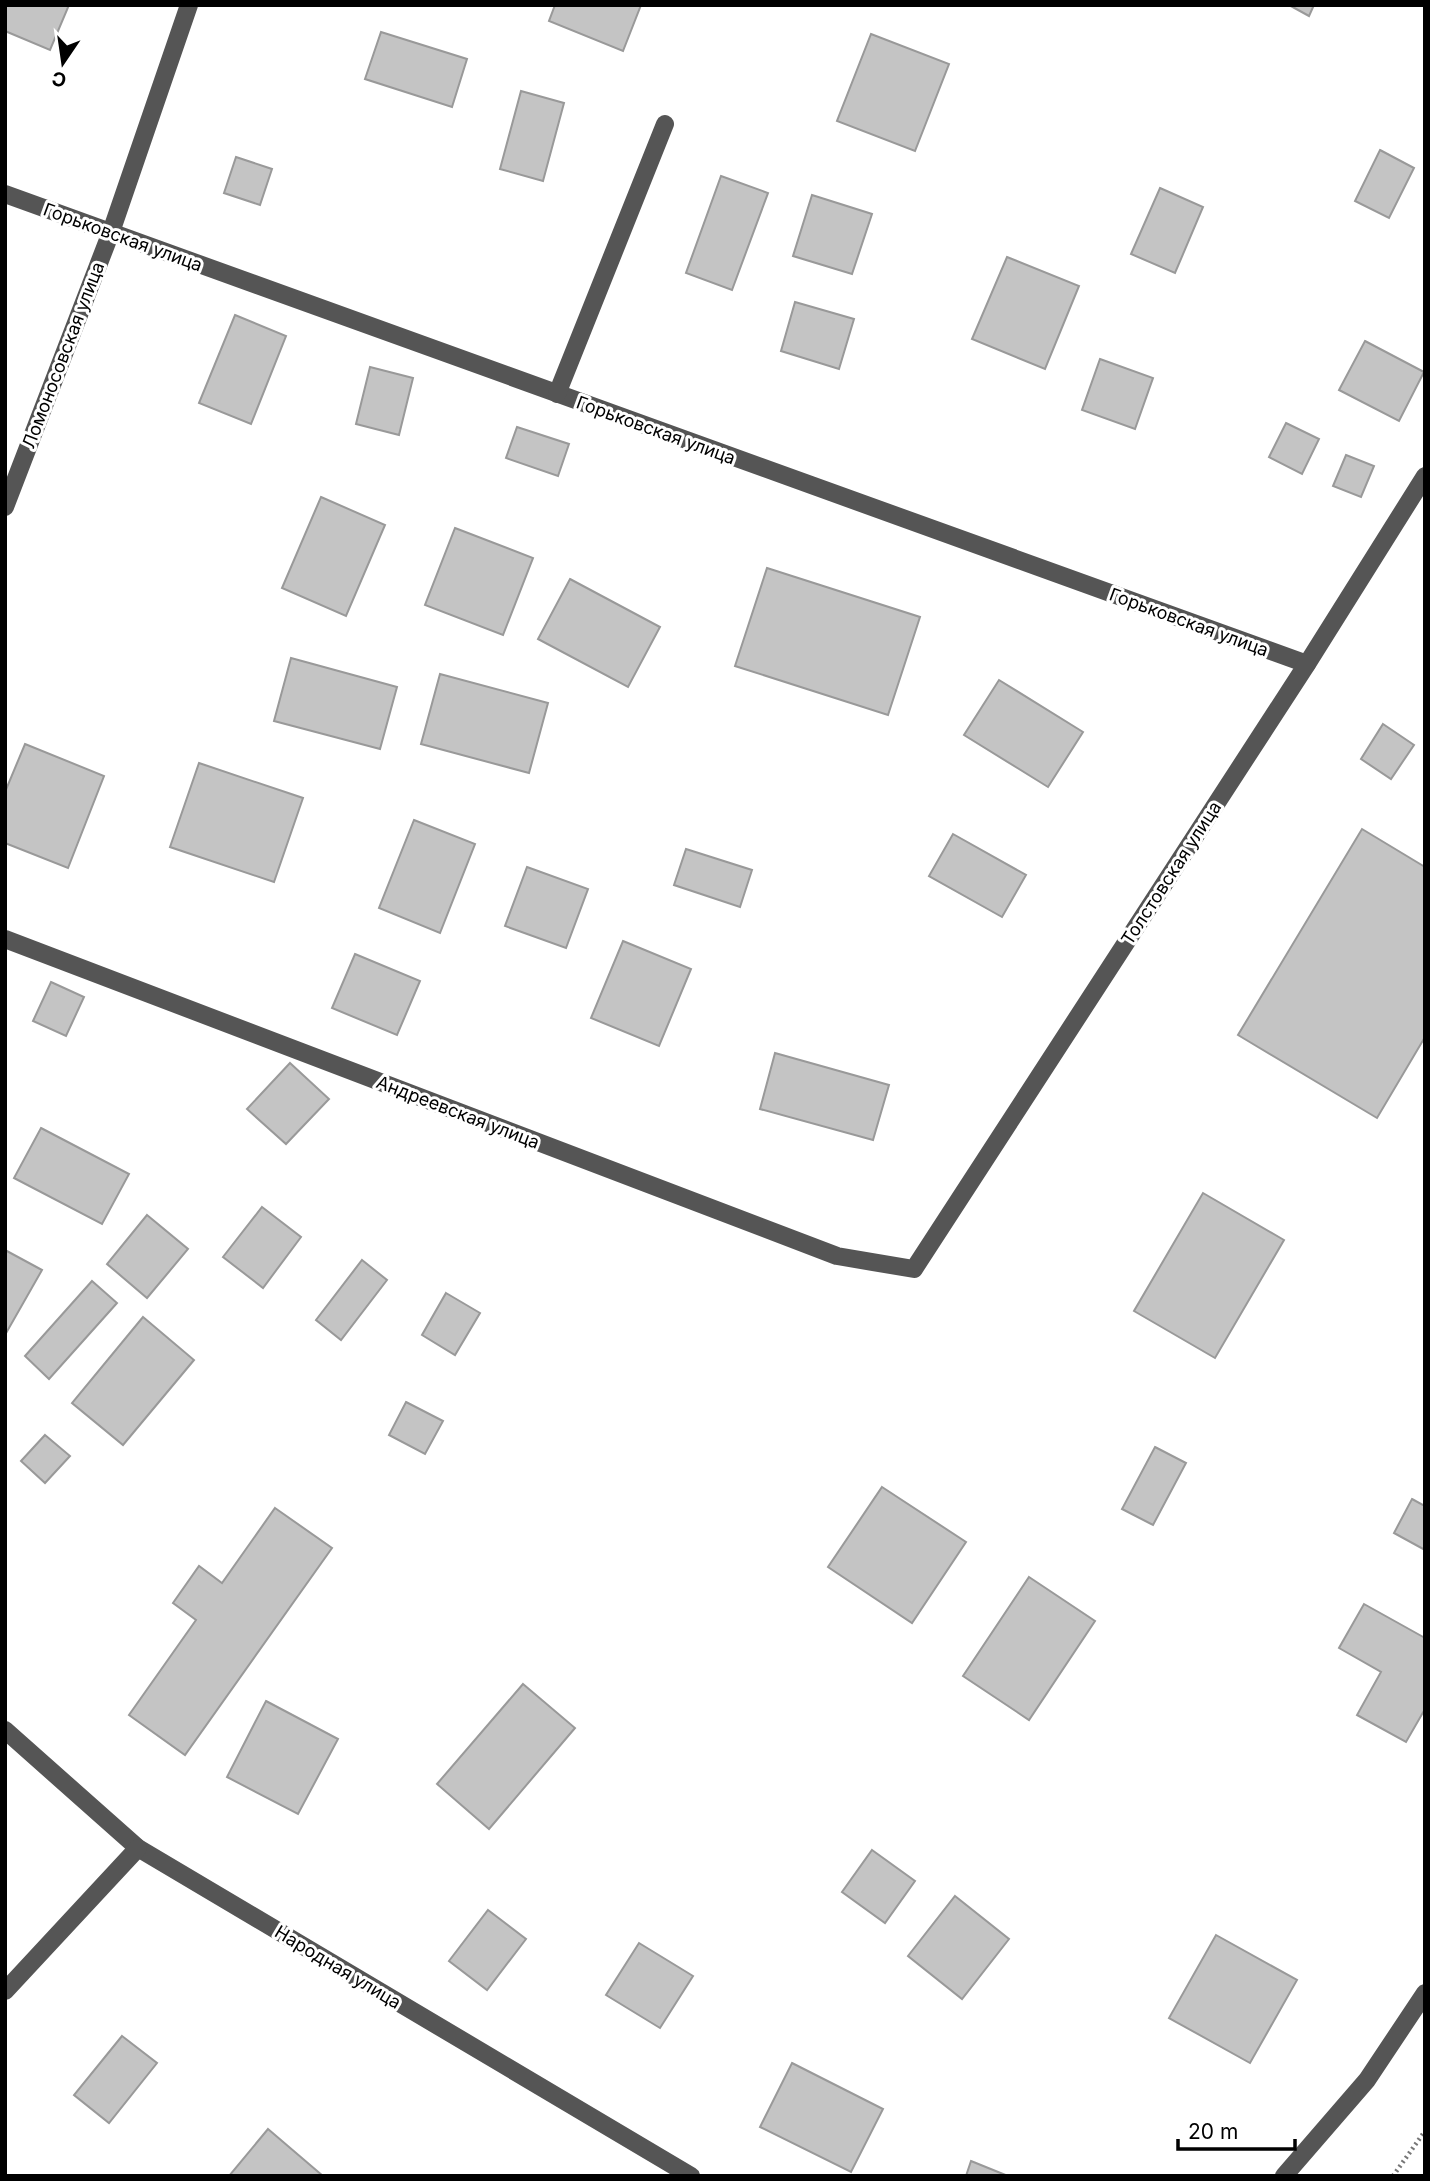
<svg xmlns="http://www.w3.org/2000/svg" width="1430" height="2181" viewBox="0 0 1430 2181" font-family="Inter,sans-serif">
<rect width="100%" height="100%" fill="#fff"/>
<g fill="#c4c4c4" stroke="#999" stroke-width="2">
<polygon points="5,5 69,5 50,50 5,31"/>
<polygon points="555,5 641,5 623,51 549,21"/>
<polygon points="1289,5 1314,5 1309,16"/>
<polygon points="381,32 467,59 452,107 365,79"/>
<polygon points="871,34 949,64 915,151 837,121"/>
<polygon points="521,91 564,103 543,181 500,169"/>
<polygon points="1380,150 1414,168 1389,218 1355,201"/>
<polygon points="236,157 272,169 260,205 224,193"/>
<polygon points="721,176 768,193 732,290 686,273"/>
<polygon points="1160,188 1203,207 1175,273 1131,254"/>
<polygon points="812,195 872,214 852,274 793,256"/>
<polygon points="1007,257 1079,286 1045,369 972,339"/>
<polygon points="795,302 854,319 839,369 781,351"/>
<polygon points="235,315 286,336 251,424 199,403"/>
<polygon points="1365,341 1424,372 1399,421 1339,390"/>
<polygon points="1100,359 1153,378 1135,429 1082,410"/>
<polygon points="370,367 413,378 399,435 356,424"/>
<polygon points="1286,423 1319,439 1302,474 1269,457"/>
<polygon points="517,427 569,444 558,476 506,458"/>
<polygon points="1346,455 1374,466 1361,497 1333,486"/>
<polygon points="321,497 385,525 346,616 282,588"/>
<polygon points="455,528 533,558 503,635 425,605"/>
<polygon points="767,568 920,617 888,715 735,666"/>
<polygon points="570,579 660,627 628,687 538,639"/>
<polygon points="291,658 397,687 380,749 274,721"/>
<polygon points="440,674 548,703 529,773 421,744"/>
<polygon points="999,680 1083,732 1048,787 964,735"/>
<polygon points="1383,724 1414,745 1391,779 1361,759"/>
<polygon points="25,744 104,776 68,868 5,843 5,792"/>
<polygon points="199,763 303,798 274,882 170,847"/>
<polygon points="414,820 475,844 440,933 379,908"/>
<polygon points="1362,829 1425,867 1425,1037 1377,1118 1238,1035"/>
<polygon points="953,834 1026,875 1002,917 929,876"/>
<polygon points="686,849 752,870 740,907 674,885"/>
<polygon points="527,867 588,889 566,948 505,926"/>
<polygon points="623,941 691,969 659,1046 591,1018"/>
<polygon points="355,954 420,981 397,1035 332,1008"/>
<polygon points="51,982 84,997 66,1036 33,1021"/>
<polygon points="775,1053 889,1085 873,1140 760,1109"/>
<polygon points="290,1063 329,1099 286,1144 247,1109"/>
<polygon points="41,1128 129,1174 102,1224 14,1178"/>
<polygon points="1203,1193 1284,1240 1215,1358 1134,1311"/>
<polygon points="262,1207 301,1237 263,1288 223,1257"/>
<polygon points="147,1215 188,1249 147,1298 107,1264"/>
<polygon points="5,1250 42,1270 5,1335"/>
<polygon points="362,1260 387,1280 341,1340 316,1320"/>
<polygon points="92,1281 117,1303 49,1379 25,1356"/>
<polygon points="446,1293 480,1313 455,1355 422,1335"/>
<polygon points="143,1317 194,1360 123,1445 72,1403"/>
<polygon points="406,1402 443,1421 425,1454 389,1435"/>
<polygon points="45,1435 70,1456 45,1483 21,1461"/>
<polygon points="1155,1447 1186,1463 1153,1525 1122,1509"/>
<polygon points="882,1487 966,1542 912,1623 828,1567"/>
<polygon points="1412,1499 1425,1506 1425,1550 1394,1533"/>
<polygon points="275,1508 332,1548 185,1755 129,1715 196,1620 173,1603 199,1566 222,1583"/>
<polygon points="1029,1577 1095,1621 1029,1720 963,1676"/>
<polygon points="1364,1604 1425,1638 1425,1709 1406,1742 1357,1715 1381,1672 1339,1648"/>
<polygon points="523,1684 575,1728 489,1829 437,1784"/>
<polygon points="266,1701 338,1739 298,1814 227,1777"/>
<polygon points="872,1850 915,1881 885,1923 842,1892"/>
<polygon points="955,1896 1009,1939 962,1999 908,1956"/>
<polygon points="488,1910 526,1939 487,1990 449,1961"/>
<polygon points="1216,1935 1297,1980 1250,2063 1169,2018"/>
<polygon points="639,1943 693,1976 660,2028 606,1995"/>
<polygon points="122,2036 157,2063 109,2123 74,2095"/>
<polygon points="792,2063 883,2109 851,2172 760,2127"/>
<polygon points="268,2129 323,2176 229,2176"/>
<polygon points="971,2161 1008,2176 966,2176"/>
</g>
<g fill="none" stroke-linecap="round" stroke-linejoin="round">
<polyline stroke="#777" stroke-width="4.5" stroke-dasharray="2 3.5" stroke-linecap="butt" points="1393,2176 1425,2131"/>
<g stroke="#555" stroke-width="18">
<polyline points="5,194 1307,664"/>
<polyline points="557,394 665,124"/>
<polyline points="5,507 111,232 189,5"/>
<polyline points="5,939 837,1256 914,1269 1307,664 1425,476"/>
<polyline points="5,1730 138,1848 691,2176"/>
<polyline points="5,1991 138,1848"/>
<polyline points="1284,2176 1367,2080 1425,1993"/>
</g>
</g>
<g text-anchor="middle" dominant-baseline="central" stroke-width="6" stroke-linejoin="round" paint-order="stroke">
<g font-size="18" fill="#000" stroke="#fff">
<text transform="translate(123 237) rotate(20)">Горьковская улица</text>
<text transform="translate(63 355) rotate(-69)">Ломоносовская улица</text>
<text transform="translate(656 430) rotate(20)">Горьковская улица</text>
<text transform="translate(1189 622) rotate(20)">Горьковская улица</text>
<text transform="translate(1171 873) rotate(-57)">Толстовская улица</text>
<text transform="translate(458 1112) rotate(21)">Андреевская улица</text>
<text transform="translate(338 1967) rotate(31)">Народная улица</text>
</g>
</g>
<rect width="1430" height="2181" fill="none" stroke="#000000" stroke-width="14"/>
<g transform="translate(63 63) rotate(193)" stroke="#ffffff" stroke-width="5" paint-order="stroke">
<path d="M0-5L12 26L0 18L-12 26Z" fill="#000000"/>
<text y="-10" font-size="19" font-weight="bold" text-anchor="middle" fill="#000000">С</text>
</g>
<path d="M1178 2139v10h117v-10" fill="none" stroke="#000000" stroke-width="3.5"/>
<text x="1188" y="2139" font-size="21" fill="#000000" stroke="#ffffff" stroke-width="5" paint-order="stroke">20 m</text>
</svg>
